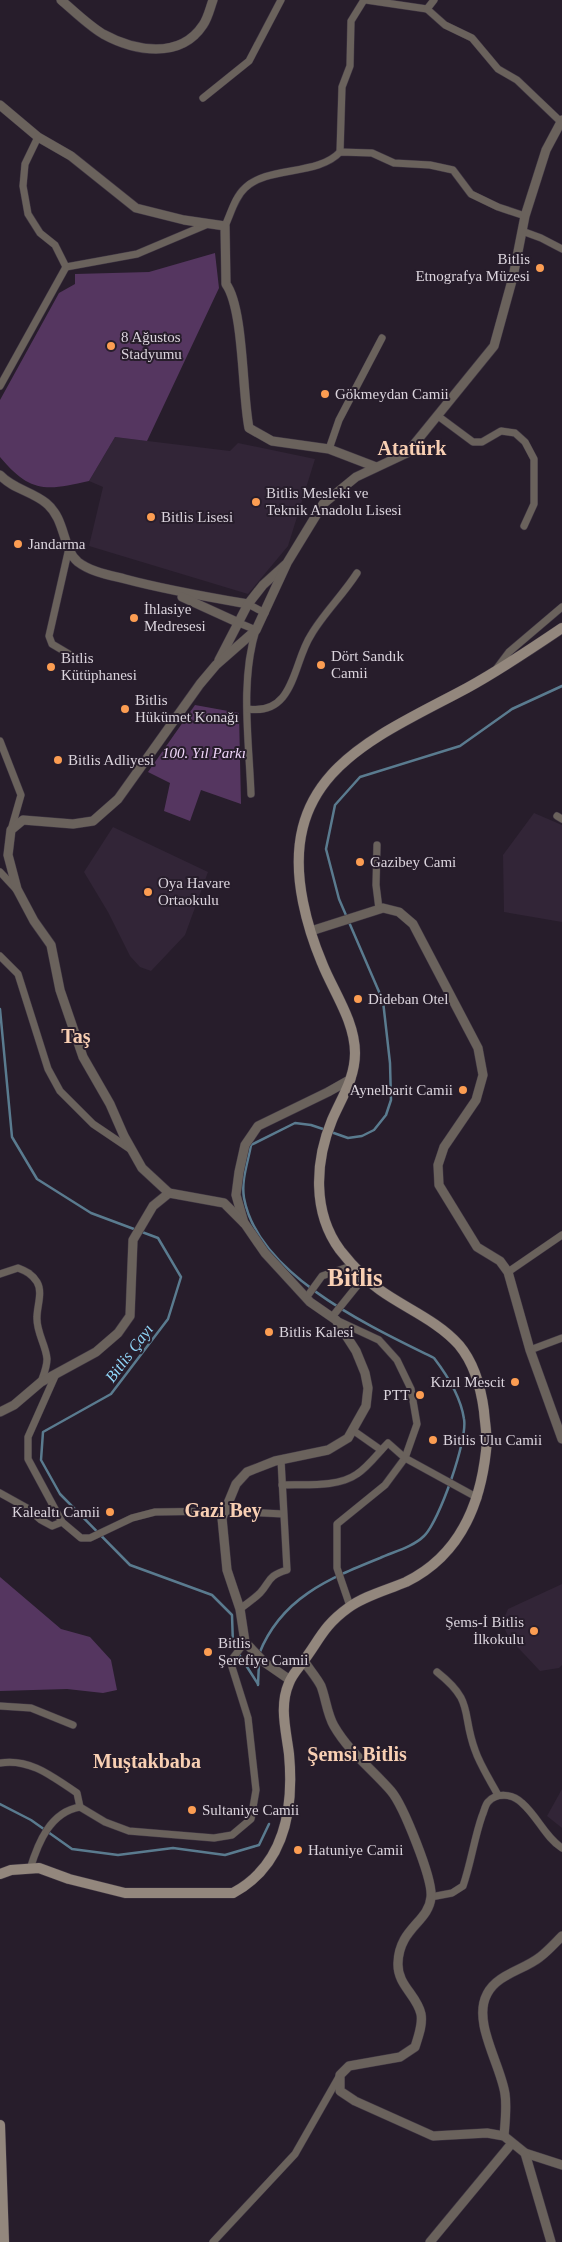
<svg xmlns="http://www.w3.org/2000/svg" width="562" height="2242" viewBox="0 0 562 2242" font-family="'Times New Roman',serif">
<rect width="100%" height="100%" fill="#271d2b"/>
<g fill="#322537">
<polygon points="115,437 230,451 238,443 315,459 288,546 248,594 89,546 103,487 89,481"/>
<polygon points="534,813 562,825 562,922 504,912 503,855"/>
<polygon points="113,827 208,872 185,935 151,971 140,967 130,956 108,912 84,872"/>
<polygon points="562,1584 562,1665 559,1668 540,1671 509,1638 502,1623 508,1609"/>
<polygon points="562,1789 562,1828 547,1816"/>
</g>
<g fill="#553660">
<path d="M215,253l4,35 -72,153 -32,-4 -26,44c-43,10 -59,12 -89,-24v-57l59,-107 16,-9v-10l74,-2z"/>
<polygon points="195,705 239,713 241,804 201,790 190,821 164,811 170,783 148,772"/>
<polygon points="0,1577 61,1629 90,1637 111,1660 117,1690 103,1693 67,1689 0,1691"/>
</g>
<g fill="none" stroke-linecap="round" stroke-linejoin="round">
<g stroke="#5a7b8f" stroke-width="2.5">
<polyline points="0,1009 12,1137 37,1179 91,1213 158,1238 181,1277 168,1319 111,1394 43,1432 41,1460 60,1494 130,1565 212,1595 232,1615 233,1645 258,1684"/>
<polyline points="331,1132 348,1138 362,1136 374,1130 386,1115 391,1100 390,1063 383,1001 339,899 326,849 335,805 360,777 460,746 512,709 562,686"/>
<path d="M259,1654c22,-56 69,-75 121,-96 13,-6 33,-11 44,-22 15,-14 44,-97 40,-117 -3,-21 -17,-44 -30,-61 -63,-31 -176,-83 -190,-160 -3,-18 4,-36 7,-53l44,-22 16,2 15,5"/>
<polyline points="258,1685 259,1662"/>
<polyline points="0,1804 31,1820 72,1849 118,1855 173,1848 225,1855 259,1845 269,1824"/>
</g>
<defs>
<g id="minor">
<polyline points="366,0 427,9"/>
<polyline points="434,0 427,9 445,25 472,38 498,69 517,80 561,122"/>
<polyline points="203,98 249,61 281,0"/>
<polyline points="340,152 342,87 350,66 351,21 364,0"/>
<path d="M225,226c6,-13 10,-29 20,-38 22,-22 73,-12 95,-36l32,1 22,10 36,2 23,5 18,24 27,13 27,9"/>
<polyline points="522,231 541,238 562,249"/>
<polyline points="66,267 137,254 208,224"/>
<polyline points="0,386 66,267 55,245 40,233 28,214 23,186 25,164 38,137"/>
<polyline points="438,416 473,442 482,442 501,431 515,433 525,442 534,459 534,504 524,526"/>
<polyline points="329,449 339,420 382,338"/>
<polyline points="69,548 49,636 52,644 79,660"/>
<polyline points="248,604 265,613"/>
<path d="M239,623l17,7c-16,51 -7,111 -5,164"/>
<polyline points="497,668 509,652 562,607"/>
<path d="M248,709c47,7 45,-47 63,-74 12,-21 32,-40 46,-62"/>
<polyline points="0,741 21,795 11,830"/>
<polyline points="557,816 562,819"/>
<polyline points="377,845 376,885 379,909"/>
<polyline points="0,872 16,889"/>
<polyline points="0,956 18,974 48,1069 60,1091 93,1124 130,1149"/>
<polyline points="508,1272 562,1235"/>
<path d="M0,1274l18,-6c8,3 14,6 19,14 6,10 0,24 0,35 -1,15 9,28 10,42 0,8 -3,15 -6,23"/>
<polyline points="306,1298 322,1276 354,1265"/>
<polyline points="332,1317 365,1276"/>
<polyline points="336,1320 379,1340 397,1360 411,1389 417,1424 405,1458 385,1485 337,1524 337,1568 350,1606"/>
<polyline points="530,1350 562,1338"/>
<polyline points="56,1374 28,1437 28,1459 62,1522 81,1538 90,1538 132,1518 155,1512 224,1511 283,1514"/>
<polyline points="354,1431 381,1450"/>
<path d="M282,1485c23,-1 55,3 75,-11 11,-7 21,-21 31,-31l17,15 73,40"/>
<polyline points="0,1493 27,1508 41,1520 52,1526 62,1522"/>
<path d="M240,1609c6,-5 14,-10 20,-16 11,-12 7,-17 27,-23l-6,-110"/>
<path d="M437,1672c38,30 24,40 38,78 5,15 15,30 23,45"/>
<polyline points="0,1706 31,1708 73,1725"/>
<path d="M0,1763c30,-5 53,14 77,30l3,14"/>
<path d="M30,1869c8,-26 20,-57 50,-62l25,15 24,9 85,7 18,-3 19,-16 5,-29 -8,-72 -16,-51 1,-9 12,-16"/>
<path d="M431,1897l21,-4 11,-7c8,-23 11,-47 19,-70 2,-4 3,-11 6,-14 9,-10 25,-8 34,1 16,14 23,34 40,45"/>
<polyline points="213,2242 295,2154 340,2075"/>
</g>
<g id="tertiary">
<path d="M61,0c13,11 27,25 42,34 31,17 77,26 100,-9 5,-7 7,-17 10,-25"/>
<path d="M0,105l38,32 33,19 65,52 48,12 41,6 1,58c18,25 16,110 23,144l23,13 57,8 47,18"/>
<path d="M0,475c13,14 31,16 46,28 20,16 16,46 32,59 13,10 31,13 47,17 41,11 82,18 123,25"/>
<polyline points="182,597 239,623"/>
<polyline points="219,660 248,604 263,585 285,565"/>
<polyline points="311,931 383,908 399,912 413,924 478,1048 483,1075 476,1100 444,1147 438,1165 439,1185 477,1247 500,1261 508,1272 530,1350 562,1439"/>
<polyline points="244,1223 236,1195 239,1172 245,1145 258,1126 328,1092 351,1079"/>
<polyline points="0,1412 14,1405 41,1382 96,1352 118,1333 130,1316 133,1240 153,1206 169,1193"/>
<path d="M304,1661c5,8 13,17 17,25 5,13 6,28 13,40 15,26 38,43 57,65 12,14 42,88 40,106 -2,25 -32,31 -33,66 -1,22 19,32 23,51 2,11 -3,23 -6,33l-15,10 -51,9 -9,9v16l15,10 78,35 54,-3 17,3 21,17 37,12"/>
<polyline points="290,1680 264,1662 245,1642 240,1609 227,1570 222,1518 236,1484 247,1472 275,1461 328,1450 348,1438 366,1406 368,1388 365,1373 356,1351 336,1320 310,1302 265,1253 245,1224 224,1203 169,1193 142,1168 124,1136 110,1104 83,1057 60,990 51,945 34,921 17,889 8,855 11,830 23,820 73,824 93,821 118,799 200,684 216,665 256,630 287,563 323,504 356,477 407,453 494,346 513,277 525,216 546,150 562,120"/>
<path d="M504,2136c1,-13 3,-29 1,-42 -4,-29 -33,-72 -18,-100 10,-20 37,-24 53,-37 8,-6 15,-14 22,-21"/>
<polyline points="525,2153 551,2242"/>
<polyline points="430,2242 512,2143"/>
</g>
<g id="secondary">
<path d="M0,1874l11,-4 28,-2 30,11 56,14h108c52,-28 61,-85 56,-139 -3,-24 -10,-48 0,-71 3,-8 8,-13 13,-20 17,-22 21,-37 46,-55 16,-12 39,-18 58,-26 53,-26 74,-75 80,-131 2,-13 -1,-26 -2,-40 -3,-23 -10,-48 -25,-66 -21,-24 -54,-37 -79,-55 -15,-11 -29,-26 -40,-40 -28,-38 -25,-89 -8,-130 10,-23 23,-42 23,-67 0,-32 -22,-62 -33,-90 -8,-19 -15,-41 -19,-61 -26,-129 71,-164 164,-214 33,-18 64,-39 95,-60"/>
<polyline points="0,2125 4,2242"/>
</g>
</defs>
<use href="#minor" stroke="#403744" stroke-width="8"/>
<use href="#tertiary" stroke="#403744" stroke-width="10"/>
<use href="#secondary" stroke="#403744" stroke-width="11"/>
<use href="#minor" stroke="#6a625c" stroke-width="7"/>
<use href="#tertiary" stroke="#6a625c" stroke-width="9"/>
<use href="#secondary" stroke="#93877d" stroke-width="10"/>
</g>
<g fill="#fc9d52" stroke="#271d2b" stroke-width="2">
<circle cx="540" cy="268" r="5"/>
<circle cx="111" cy="346" r="5"/>
<circle cx="325" cy="394" r="5"/>
<circle cx="256" cy="502" r="5"/>
<circle cx="151" cy="517" r="5"/>
<circle cx="18" cy="544" r="5"/>
<circle cx="134" cy="618" r="5"/>
<circle cx="321" cy="665" r="5"/>
<circle cx="51" cy="667" r="5"/>
<circle cx="125" cy="709" r="5"/>
<circle cx="58" cy="760" r="5"/>
<circle cx="360" cy="862" r="5"/>
<circle cx="148" cy="892" r="5"/>
<circle cx="358" cy="999" r="5"/>
<circle cx="463" cy="1090" r="5"/>
<circle cx="269" cy="1332" r="5"/>
<circle cx="515" cy="1382" r="5"/>
<circle cx="420" cy="1395" r="5"/>
<circle cx="433" cy="1440" r="5"/>
<circle cx="110" cy="1512" r="5"/>
<circle cx="534" cy="1631" r="5"/>
<circle cx="208" cy="1652" r="5"/>
<circle cx="192" cy="1810" r="5"/>
<circle cx="298" cy="1850" r="5"/>
</g>
<g text-anchor="middle" dominant-baseline="central" stroke-width="4" stroke-linejoin="round" paint-order="stroke">
<g font-size="15" fill="#dbd4dd" stroke="#271d2b" text-anchor="start">
<text x="530" y="259" text-anchor="end">Bitlis<tspan x="530" dy="17">Etnografya Müzesi</tspan></text>
<text x="121" y="337">8 Ağustos<tspan x="121" dy="17">Stadyumu</tspan></text>
<text x="335" y="394">Gökmeydan Camii</text>
<text x="266" y="493">Bitlis Mesleki ve<tspan x="266" dy="17">Teknik Anadolu Lisesi</tspan></text>
<text x="161" y="517">Bitlis Lisesi</text>
<text x="28" y="544">Jandarma</text>
<text x="144" y="609">İhlasiye<tspan x="144" dy="17">Medresesi</tspan></text>
<text x="331" y="656">Dört Sandık<tspan x="331" dy="17">Camii</tspan></text>
<text x="61" y="658">Bitlis<tspan x="61" dy="17">Kütüphanesi</tspan></text>
<text x="135" y="700">Bitlis<tspan x="135" dy="17">Hükümet Konağı</tspan></text>
<text x="68" y="760">Bitlis Adliyesi</text>
<text x="370" y="862">Gazibey Cami</text>
<text x="158" y="883">Oya Havare<tspan x="158" dy="17">Ortaokulu</tspan></text>
<text x="368" y="999">Dideban Otel</text>
<text x="453" y="1090" text-anchor="end">Aynelbarit Camii</text>
<text x="279" y="1332">Bitlis Kalesi</text>
<text x="505" y="1382" text-anchor="end">Kızıl Mescit</text>
<text x="410" y="1395" text-anchor="end">PTT</text>
<text x="443" y="1440">Bitlis Ulu Camii</text>
<text x="100" y="1512" text-anchor="end">Kalealtı Camii</text>
<text x="524" y="1622" text-anchor="end">Şems-İ Bitlis<tspan x="524" dy="17">İlkokulu</tspan></text>
<text x="218" y="1643">Bitlis<tspan x="218" dy="17">Şerefiye Camii</tspan></text>
<text x="202" y="1810">Sultaniye Camii</text>
<text x="308" y="1850">Hatuniye Camii</text>
</g>
<g font-size="15" font-style="italic" fill="#f0d6fa" stroke="#271d2b">
<text x="204" y="753">100. Yıl Parkı</text>
</g>
<g font-size="16" font-style="italic" fill="#90d6f9" stroke="#271d2b">
<text transform="translate(129 1353) rotate(-53)">Bitlis Çayı</text>
</g>
<g font-size="20" font-weight="bold" fill="#f8cfb3" stroke="#271d2b">
<text x="412" y="448">Atatürk</text>
<text x="76" y="1036">Taş</text>
<text x="223" y="1510">Gazi Bey</text>
<text x="357" y="1754">Şemsi Bitlis</text>
<text x="147" y="1761">Muştakbaba</text>
</g>
<g font-size="25" font-weight="bold" fill="#f8cfb3" stroke="#271d2b">
<text x="355" y="1277">Bitlis</text>
</g>
</g>
</svg>
